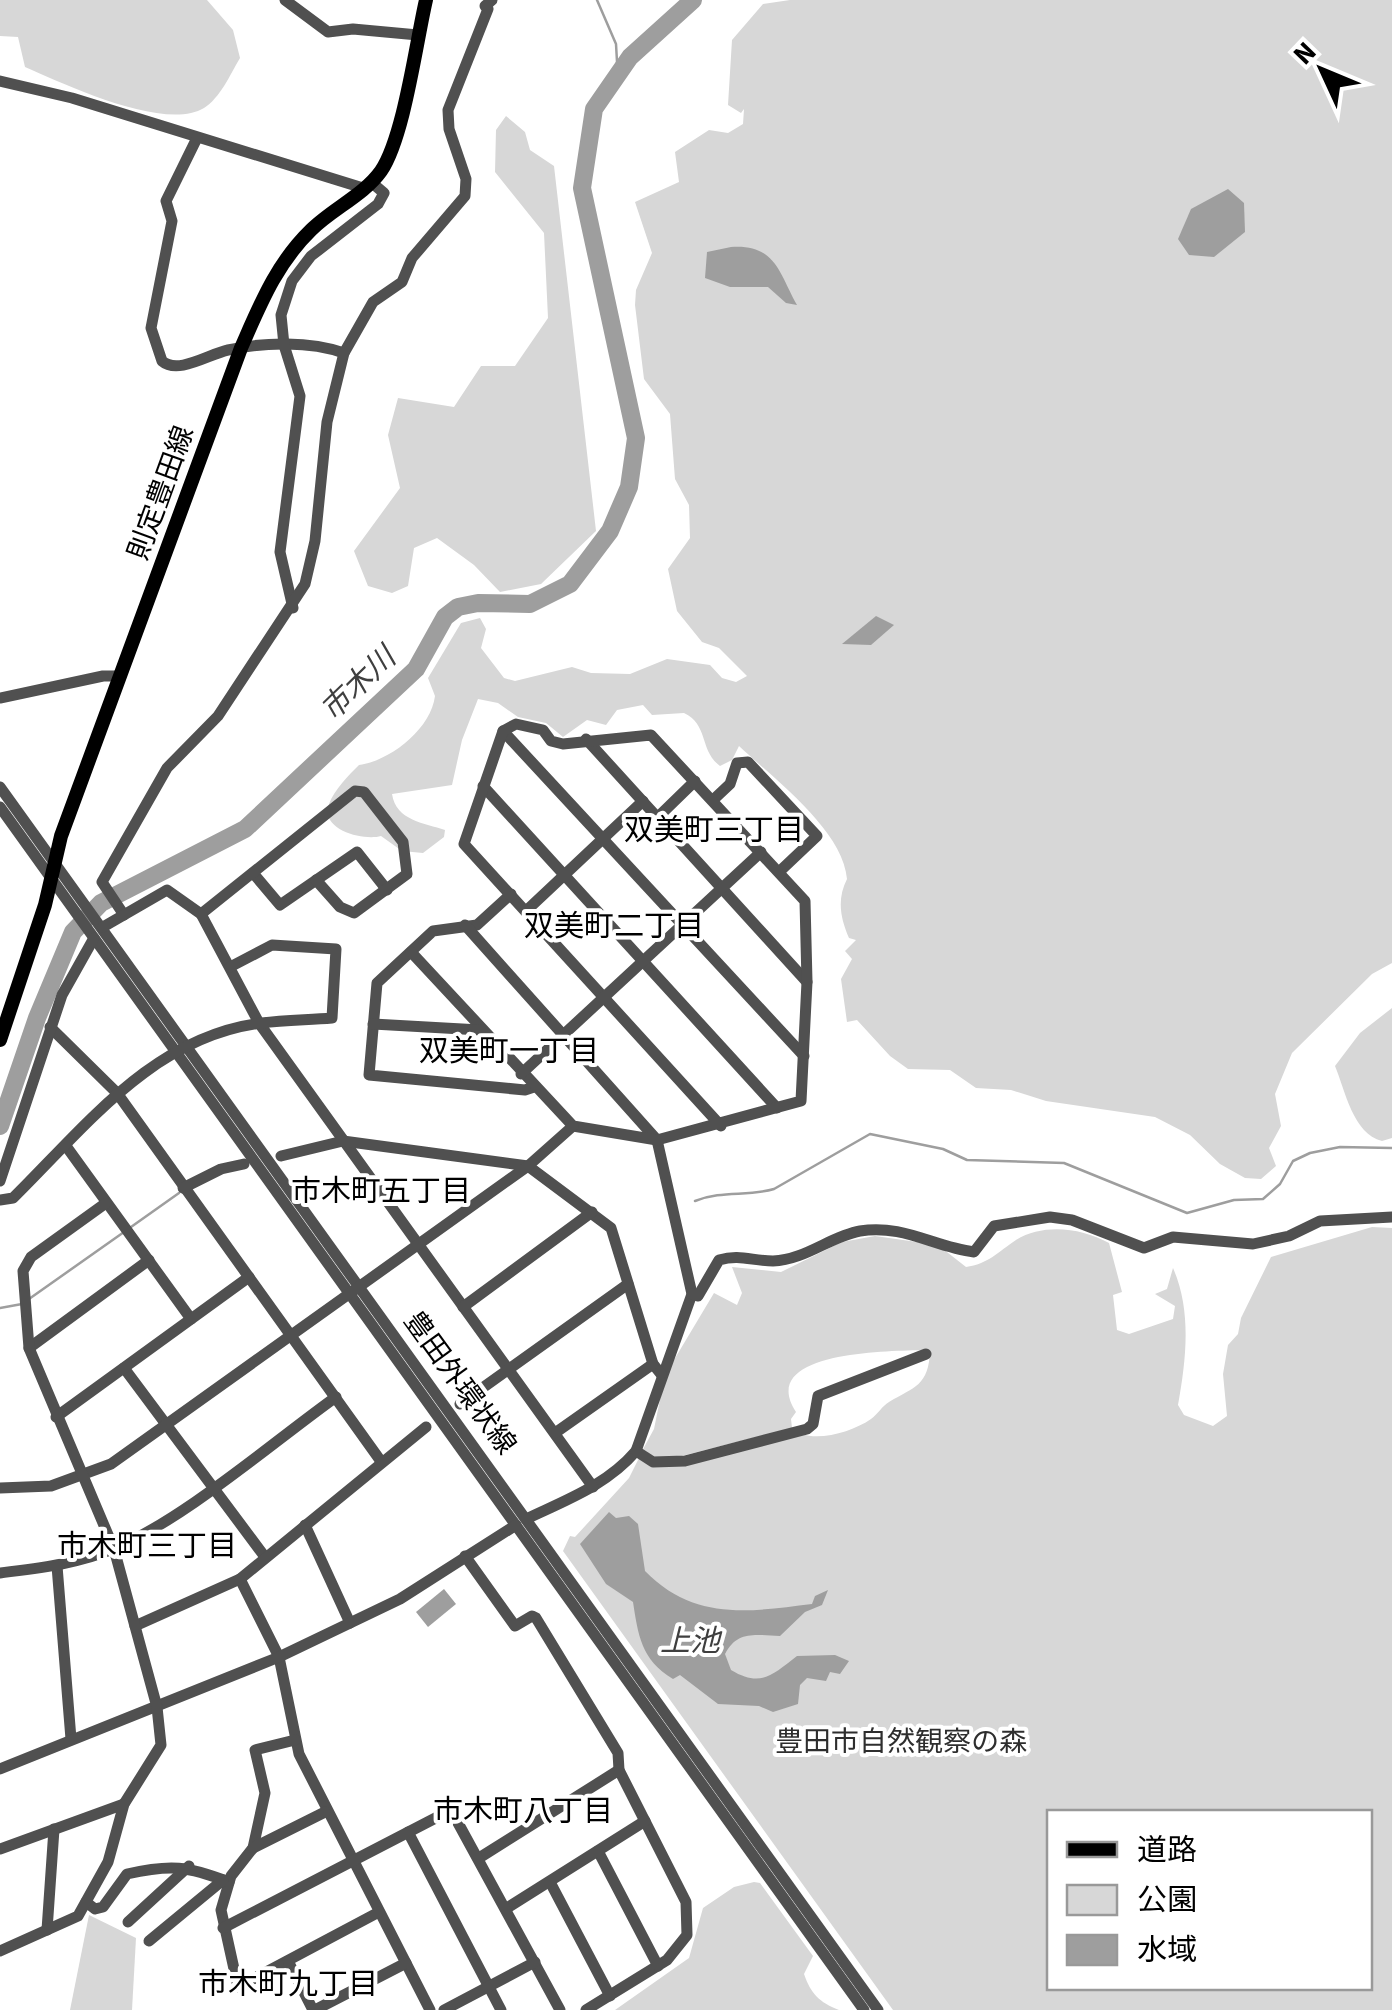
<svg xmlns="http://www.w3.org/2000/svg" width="1392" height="2010" viewBox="0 0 1392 2010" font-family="'Source Sans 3','Noto Sans JP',sans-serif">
<rect width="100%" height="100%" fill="#fff"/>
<g fill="#d7d7d7" fill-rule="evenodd">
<path d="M0,0h207l26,30 7,28c-10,17 -20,40 -36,50 -39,24 -140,-24 -179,-41l-7,-30 -18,-1z"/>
<path d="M790,0h602v963l-20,11 -80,79 -17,41 6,32 -12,22 7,18 -15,13 -16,-1 -25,-14 -30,-29 -35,-18 -109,-16 -35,-11 -35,-2 -26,-18 -42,-1 -18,-13 -33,-36 -10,2 -6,-43 11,-20 -7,-8 11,-11 -7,-2c-9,-21 -12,-39 -2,-59 -4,-49 -74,-101 -108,-133l-7,14 -12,6c-21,-16 -11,-41 -36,-53l-32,2 -9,-10 -26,5 -11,15 -19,-5 -24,17 -17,-14 -28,-6 -20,-14 -20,-4 -16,41 -10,45 -60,9c4,27 33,29 53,36l-1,7 -21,16 -21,-2 -21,-15c-17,5 -62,-6 -52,-32 5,-14 20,-29 30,-39 31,-4 72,-36 76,-69l-7,-18 33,-55 19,-5 6,11 -5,19 23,30 11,3 57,-14 19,6 39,1 37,-15 43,6 12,13 14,4 11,-6 -28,-28 -17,-6 -25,-31 -9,-42 22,-31 -1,-33 -14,-26 -5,-65 -26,-35 -9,-74 1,-15 16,-37 -17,-51 44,-20 -4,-30 34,-22 19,3 15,-9 1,-15 -3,4 -13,-8 4,-65 31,-36z"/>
<polygon points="506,116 525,132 530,150 554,166 596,531 541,584 500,592 474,565 437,538 414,548 408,586 392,593 368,586 354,551 400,488 388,435 398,398 454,407 481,366 515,366 548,318 544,233 495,172 496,130"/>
<path d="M1392,1008v130l-10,3c-29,-7 -37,-51 -47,-75l25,-33z"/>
<path d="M1372,1227l20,1v782h-499l-330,-459 7,-15 5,1 54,-59 10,-20 11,6 152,-30c19,7 52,-3 69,-15 7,-5 11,-13 18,-17 25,-15 40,-16 41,-52 -28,1 -176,-2 -134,62l-5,7 1,9 -130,33 -20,-10 12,-22 11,-54 49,-82 23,12 5,-12 -10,-26 49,5 61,-30 33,-6 63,9 28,22c22,-3 32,-15 50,-27 28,-17 65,-12 93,3l13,49 -9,3 4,35 12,4 44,-15 2,-13 -20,-12 12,-5 6,-21c19,43 13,93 5,137l6,10 29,11 14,-10 -4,-42 5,-29 10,-11 3,-16 30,-61zM1050,1812h320v176h-320z"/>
<path d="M754,1882l6,1 53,73 -9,18c7,20 15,28 35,36h-224l74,-52 14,-50 31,-21z"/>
<polygon points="89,1915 136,1938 132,2010 70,2010"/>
</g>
<g fill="#9e9e9e">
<polygon points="1228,189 1244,203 1245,232 1214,257 1189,255 1178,239 1191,209"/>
<path d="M731,247c45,-3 48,26 66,58l-11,-2 -18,-16h-38l-25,-9 2,-26z"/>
<polygon points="876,616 894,625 871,645 842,644"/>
<path d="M609,1512l7,6 13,-2 9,8 7,47c49,50 103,41 167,33l3,-8 13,-6 -6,15 -17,7 -25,24c-24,-1 -43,-6 -55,18l6,16c30,18 41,5 66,-14l38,-1 14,6 -9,13 -10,-2 -4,9 -19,-3 -7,7 -2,19 -25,8 -14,-6 -41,-2 -38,-29 -7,4c-32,-19 -35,-45 -40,-77l-27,-18 -26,-40z"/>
<polygon points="444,1589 456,1604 428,1627 416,1612"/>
</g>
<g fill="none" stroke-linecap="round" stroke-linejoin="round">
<g stroke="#9e9e9e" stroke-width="2.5">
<polyline points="597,0 616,44 618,79"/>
<path d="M695,1201c28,-11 52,-4 79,-12l96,-55 73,15 24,11 97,3 123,50 47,-13 29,-1 17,-15 13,-23 17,-8 30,-6 52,1"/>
<polyline points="131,1227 179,1193"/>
<polyline points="29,1299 124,1232"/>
<polyline points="0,1308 22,1304"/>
</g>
<polyline stroke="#9e9e9e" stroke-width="18" points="0,1126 37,1018 73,932 101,903 245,829 416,669 445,617 458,607 478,603 530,604 570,584 610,531 629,487 636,438 582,188 594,109 630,57 693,0"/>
<g stroke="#505050" stroke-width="11">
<polyline points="285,0 328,32 353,29 418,35"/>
<polyline points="0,81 72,98 363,188"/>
<path d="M197,138l-31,63 6,20 -21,107 11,33c16,14 47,-7 66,-11 36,-8 82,-9 116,3"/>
<polyline points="293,608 280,552 300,396 284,345 281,315 292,281 311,256 378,204 384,193 371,182"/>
<polyline points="0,698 103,676 120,676"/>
<polyline points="503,731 804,1056"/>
<polyline points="586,739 807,982"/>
<polyline points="483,786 777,1108"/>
<polyline points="0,787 878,2010"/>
<polyline points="713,800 730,784 737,763 748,762 817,836 779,872"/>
<polyline points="0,807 864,2010"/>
<polyline points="658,817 695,781"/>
<polyline points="253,873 280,905 357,852 387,890"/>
<polyline points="511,894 477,925 433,931 377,983 369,1075 525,1090 534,1087"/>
<polyline points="526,911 643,801"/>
<polyline points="201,914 355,791 364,792 403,842 407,874 354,913 340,907 316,880"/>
<polyline points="124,915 102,882 167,768 218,716 305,584 315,541 327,422 344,353 373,302 402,282 412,258 465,196 466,179 449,129 448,110 488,9 485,6 492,0"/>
<path d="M465,925l192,215 35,154 -56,157c-29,34 -70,49 -110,68"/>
<polyline points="103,927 167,890 201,914 259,1023 593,1487"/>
<polyline points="411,952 573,1126 657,1140 801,1101 807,982 805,901 651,735 563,744 551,741 543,730 516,724 503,731 464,844 721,1126"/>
<polyline points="373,1024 480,1030"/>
<polyline points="50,1027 117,1093 380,1460"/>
<polyline points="521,1074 761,852"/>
<polyline points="66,1146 191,1319"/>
<polyline points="281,1156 343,1141 528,1166 611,1228 653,1364 661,1374"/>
<polyline points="0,1181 62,995 94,938"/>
<polyline points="183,1188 221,1169 244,1164"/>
<path d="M0,1200l13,-2c73,-72 141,-162 249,-175 23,-3 47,-3 70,-5l4,-69 -64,-4 -42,22"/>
<path d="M692,1294l6,2 21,-36c21,-6 33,1 54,1 32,-1 58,-25 87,-30 43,-7 74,16 114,21l20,-26 56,-9 22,3 72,28 29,-11 80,7 36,-8 31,-15 72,-4"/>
<polyline points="463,1307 592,1212"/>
<polyline points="29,1348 149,1260"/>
<polyline points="124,1368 265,1557"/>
<polyline points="460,1404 628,1284"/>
<polyline points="56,1417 249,1277"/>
<polyline points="555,1433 653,1364"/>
<polyline points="636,1451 653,1462 685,1461 807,1429 813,1424 818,1396 926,1354"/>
<polyline points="0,1488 51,1486 111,1464 528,1166 573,1126"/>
<polyline points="305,1525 350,1623"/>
<polyline points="465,1556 515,1626 532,1616 536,1618 618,1753 619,1770 686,1902 687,1935 667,1960 586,2010"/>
<polyline points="57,1566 71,1739"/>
<path d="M0,1573c38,-5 77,-9 113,-24 69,-28 160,-107 223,-152"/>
<polyline points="240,1579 279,1657 299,1754 430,2010"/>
<polyline points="135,1626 240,1579 426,1427"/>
<polyline points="295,1740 255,1750 265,1793 253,1848 231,1876 221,1910 238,1987 379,1912"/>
<polyline points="0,1769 279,1657 400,1599 516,1525"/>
<polyline points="408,1832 501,2010"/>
<polyline points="253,1848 325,1812"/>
<polyline points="0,1849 124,1804"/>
<polyline points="598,1851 658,1966"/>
<polyline points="479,1858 619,1770"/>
<polyline points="550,1882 610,1996"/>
<path d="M86,1902l9,7 8,-2 24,-33c44,-10 60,-8 102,8"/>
<polyline points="507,1908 645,1821"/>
<polyline points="128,1922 189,1866"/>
<polyline points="223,1928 451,1810 560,2010"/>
<polyline points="47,1930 54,1829"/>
<polyline points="149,1941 223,1880"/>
<polyline points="0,1951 78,1916 108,1862 124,1804 161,1745 157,1707 114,1549 29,1348 23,1271 31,1257 106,1203"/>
<polyline points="288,1961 313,2010"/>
<polyline points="315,2010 406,1963"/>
<polyline points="444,2010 535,1962"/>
</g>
<path stroke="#000" stroke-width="14" d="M0,1040l45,-135 16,-69 180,-488c19,-43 35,-84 70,-118 21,-21 53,-35 70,-59 23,-34 35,-128 45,-171"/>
</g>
<g text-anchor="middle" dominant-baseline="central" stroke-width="8" stroke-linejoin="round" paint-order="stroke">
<g font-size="28" fill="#000" stroke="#fff">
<text transform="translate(161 493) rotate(-70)">則定豊田線</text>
<text transform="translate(460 1383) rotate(54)">豊田外環状線</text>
</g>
<g font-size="28" fill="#2e2e2e" stroke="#fff">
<text x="901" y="1742">豊田市自然観察の森</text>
</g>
<g font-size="30" font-style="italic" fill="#3f3f3f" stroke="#fff">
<text transform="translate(358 684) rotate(-44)">市木川</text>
<text x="690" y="1641">上池</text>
</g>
<g font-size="30" fill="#000" stroke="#fff">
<text x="714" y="830">双美町三丁目</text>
<text x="614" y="926">双美町二丁目</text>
<text x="509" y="1051">双美町一丁目</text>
<text x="381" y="1191">市木町五丁目</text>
<text x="147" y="1546">市木町三丁目</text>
<text x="523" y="1811">市木町八丁目</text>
<text x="288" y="1984">市木町九丁目</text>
</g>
</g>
<rect x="1047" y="1810" width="325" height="180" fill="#ffffff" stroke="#999999" stroke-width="2.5"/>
<rect x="1067" y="1842" width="50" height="15" fill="#000000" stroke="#999999" stroke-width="2.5"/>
<text x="1137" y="1860" font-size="30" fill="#000000">道路</text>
<rect x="1067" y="1885" width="50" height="30" fill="#d7d7d7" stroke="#999999" stroke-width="2.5"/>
<text x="1137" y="1910" font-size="30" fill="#000000">公園</text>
<rect x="1067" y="1935" width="50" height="30" fill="#9e9e9e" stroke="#999999" stroke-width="2.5"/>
<text x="1137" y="1960" font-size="30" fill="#000000">水域</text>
<g transform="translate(1322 70) rotate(314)" stroke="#ffffff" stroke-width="8" paint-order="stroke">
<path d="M0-8L18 38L0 25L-18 38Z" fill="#000000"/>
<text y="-15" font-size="28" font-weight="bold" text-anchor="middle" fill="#000000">N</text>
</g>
</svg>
